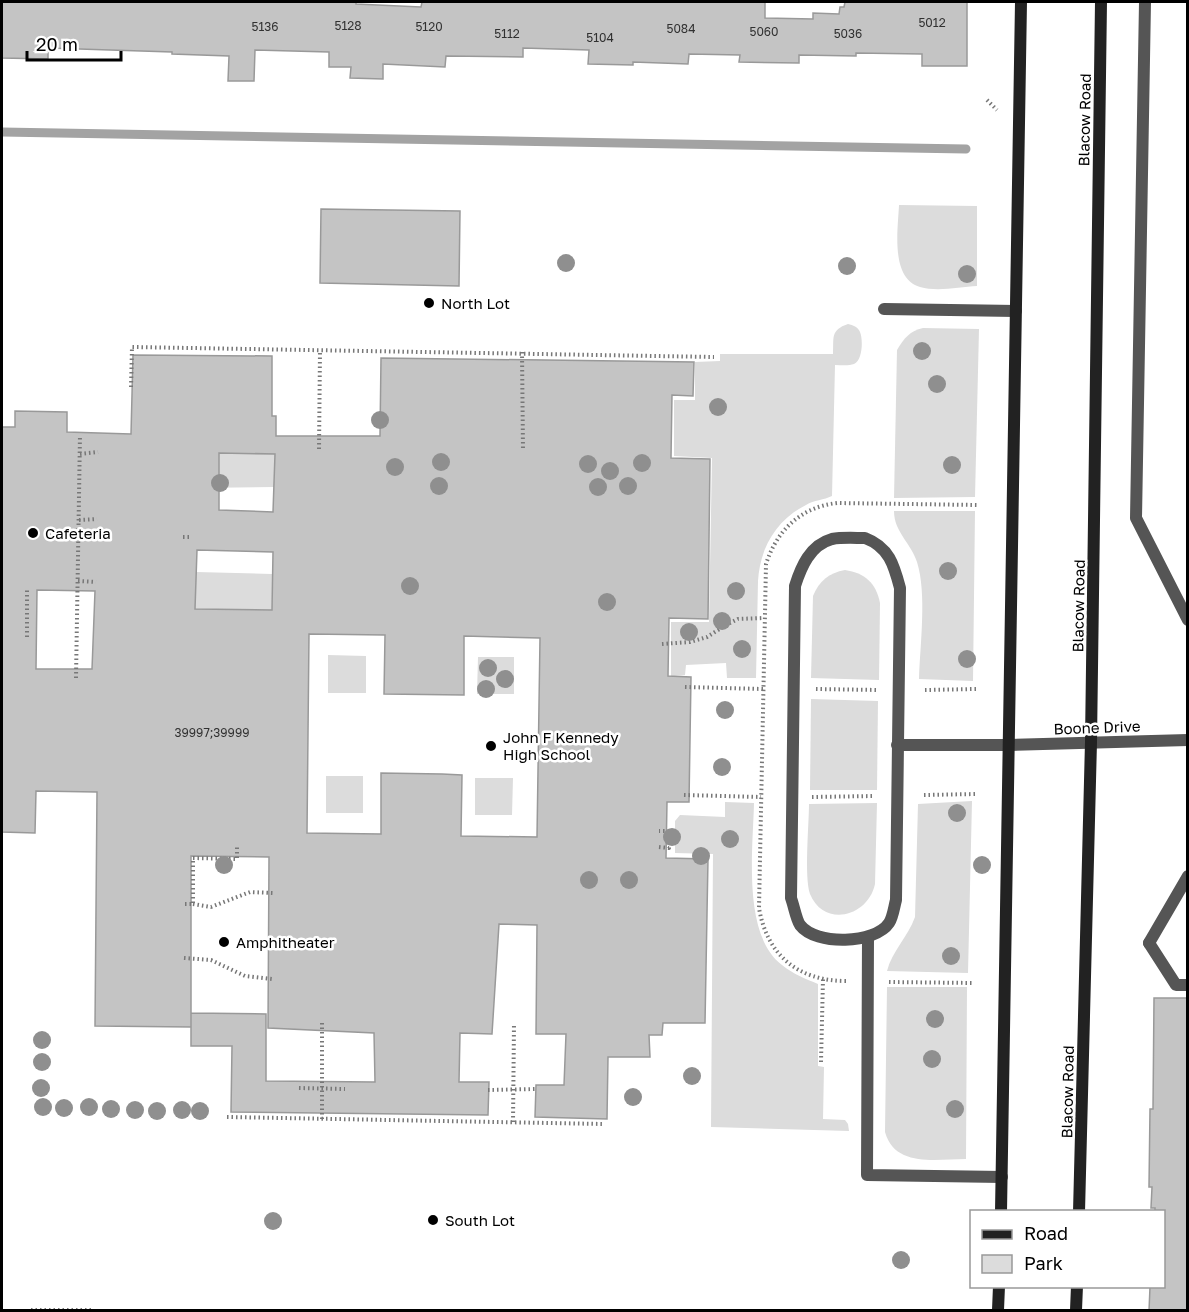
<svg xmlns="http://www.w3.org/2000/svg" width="1189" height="1312" viewBox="0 0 1189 1312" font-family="'Golos Text',sans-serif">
<rect width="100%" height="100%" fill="#fff"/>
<g fill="#dcdcdc">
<path d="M899,205l78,1v80c-17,1 -40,6 -57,1 -30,-9 -22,-58 -21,-82z"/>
<path d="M848,324c5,1 10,3 12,8 3,7 3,28 -6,32 -5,2 -13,1 -19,1l-3,131c-8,4 -18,4 -26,9 -30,15 -46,43 -48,76l-2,97h-29l-1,-15 -40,2 -1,10 -14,1v-54h38l3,-164 -38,-2v-56h21v-38l25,-1v-7h113c1,-16 -3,-24 15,-30z"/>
<path d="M923,328l56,1 -4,168 -81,1 3,-148c7,-12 13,-19 26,-22z"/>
<polygon points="198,452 275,454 274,487 197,488"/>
<path d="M894,511h81l-2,170 -54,-2c1,-34 8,-85 -2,-117 -6,-19 -23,-30 -23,-51z"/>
<path d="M845,570c20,3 31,13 35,33l-1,77 -68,-2 2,-82c6,-15 16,-23 32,-26z"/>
<polygon points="196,572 272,574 272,610 195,609"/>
<polygon points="328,655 366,656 366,693 328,693"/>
<polygon points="478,657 514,657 514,694 477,694"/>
<polygon points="811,699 878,701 877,790 810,790"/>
<rect x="326" y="776" width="37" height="37"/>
<polygon points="475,778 513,778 512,815 475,815"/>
<path d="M972,801l-4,172 -81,-2c5,-20 21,-34 28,-54l3,-113z"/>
<path d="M725,802l29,1c-1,46 -12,132 28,162 11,9 24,14 36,19v82l6,1 -1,52 22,1 3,4 1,7 -138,-4 2,-273 -38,-1v-32l5,-6 45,2z"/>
<path d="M877,803l-2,81c-7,33 -51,44 -65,10 -6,-17 -1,-70 -1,-90z"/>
<path d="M887,987h80l-1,172c-29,0 -71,9 -81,-27z"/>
</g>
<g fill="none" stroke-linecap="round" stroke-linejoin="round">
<polyline stroke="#a3a3a3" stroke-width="9" points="2,132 966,149"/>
</g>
<g fill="#c4c4c4" stroke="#999" stroke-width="1.5" fill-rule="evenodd">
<polygon points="2,2 356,2 356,4 421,7 422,2 765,2 765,18 813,19 813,13 839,14 840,7 844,7 845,2 967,2 967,66 922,66 922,54 856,53 856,56 799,55 799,63 739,62 740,55 689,54 688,64 633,62 633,65 588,64 589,50 523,48 523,57 446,56 445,67 383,64 383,79 350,78 351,67 329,67 329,52 255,50 254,81 228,81 229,56 172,54 172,52 48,48 48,59 2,58"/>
<polygon points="321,209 460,211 459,286 320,283"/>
<path d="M133,355l139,1v60h4v20h104l1,-78 313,4 -1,34 -21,-1 -1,63 39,1 -2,160 -39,-1 -1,58 23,1 -2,125h-22l-1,56 42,1 -3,164h-42l-1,12h-13l1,22h-42l-1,62 -72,-2 1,-32h28l2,-51h-30l1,-109 -38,-1 -7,110 -32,-1 -1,49h30l-1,33 -257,-3 1,-66h-41v-33v14l-96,-1 2,-234 -61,-1 -1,42 -33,-1v-405h13v-16l52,1v20l64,2zM219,453l56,1 -2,58 -54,-2zM197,550l76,2 -1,58 -77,-1zM37,590l58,1 -3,78h-56zM309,634l76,1 -1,59 80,1v-59l76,2 -3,199 -76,-1 1,-61 -20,-1 -61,-1v61l-74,-1zM191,856l78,1 -1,171 106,5 1,49 -109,-1v-67l-75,-1z"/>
<polygon points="1154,998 1188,998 1188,1311 1149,1311 1150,1287 1164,1287 1164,1212 1155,1212 1155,1208 1151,1208 1152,1187 1149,1187 1150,1109 1153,1109"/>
</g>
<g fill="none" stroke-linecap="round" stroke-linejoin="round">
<g stroke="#777" stroke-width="4" stroke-dasharray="1.5 3" stroke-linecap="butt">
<polyline points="987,100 997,110"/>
<polyline points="522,352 523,450"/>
<polyline points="131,387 132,347 714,357"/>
<polyline points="319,449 320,351"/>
<polyline points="80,454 98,452"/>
<polyline points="79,520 97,519"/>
<polyline points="183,537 189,537"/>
<polyline points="78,581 96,582"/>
<polyline points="27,637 27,590"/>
<polyline points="662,644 690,642 707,637 726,625 738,619 764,618"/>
<polyline points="76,678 80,435"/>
<polyline points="685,687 763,689"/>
<polyline points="816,689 878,690"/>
<polyline points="925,690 976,689"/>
<polyline points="684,795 761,797"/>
<polyline points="924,795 976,794"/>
<polyline points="812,797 874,796"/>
<polyline points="659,847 669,848 669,831 659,831"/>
<polyline points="185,904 193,904 193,858 237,859 237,847"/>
<polyline points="193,904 211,907 250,892 273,893"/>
<polyline points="184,958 211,960 245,976 272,979"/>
<path d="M846,981c-48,0 -79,-26 -87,-73l7,-344c11,-34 35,-57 71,-61l142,2"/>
<polyline points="889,982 973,983"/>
<polyline points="322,1023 322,1119"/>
<polyline points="821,1062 823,979"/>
<polyline points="299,1088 345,1089"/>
<polyline points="488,1090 536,1089"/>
<polyline points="227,1117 603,1124"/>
<polyline points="513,1122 514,1023"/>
<polyline points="31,1310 91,1310"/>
</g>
<g stroke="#555" stroke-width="12">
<polyline points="884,309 1016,311"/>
<path d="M865,538c24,9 29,27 35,50l-4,312c-2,7 -3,17 -7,23 -14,21 -73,23 -89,2 -4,-6 -6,-19 -9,-27l4,-312c6,-19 15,-41 37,-47 10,-2 23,-1 33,-1z"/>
<polyline points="897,745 1008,745"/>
<polyline points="868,938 867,1175 1002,1177"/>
<polyline points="1149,943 1176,985 1188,985"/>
</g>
<g stroke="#555" stroke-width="12">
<polyline points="1145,2 1136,518 1188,620"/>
<polyline points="1008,745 1188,740"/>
<polyline points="1149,943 1188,876"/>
</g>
<g stroke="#222" stroke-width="12">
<polyline points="1001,1212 1021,2"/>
<polyline points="1079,1212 1091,742 1101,2"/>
<polyline points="998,1310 999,1286"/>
<polyline points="1076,1310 1077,1286"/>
</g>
</g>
<g fill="#8f8f8f">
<circle cx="566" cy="263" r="9"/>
<circle cx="847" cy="266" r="9"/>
<circle cx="967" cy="274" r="9"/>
<circle cx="922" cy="351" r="9"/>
<circle cx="937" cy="384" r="9"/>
<circle cx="718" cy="407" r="9"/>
<circle cx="380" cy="420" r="9"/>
<circle cx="441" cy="462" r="9"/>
<circle cx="642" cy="463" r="9"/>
<circle cx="588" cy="464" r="9"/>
<circle cx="952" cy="465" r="9"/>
<circle cx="395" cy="467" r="9"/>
<circle cx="610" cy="471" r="9"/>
<circle cx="220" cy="483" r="9"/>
<circle cx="439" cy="486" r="9"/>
<circle cx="628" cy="486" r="9"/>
<circle cx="598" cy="487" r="9"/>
<circle cx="948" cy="571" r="9"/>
<circle cx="410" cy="586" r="9"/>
<circle cx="736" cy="591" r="9"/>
<circle cx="607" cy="602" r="9"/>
<circle cx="722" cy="621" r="9"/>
<circle cx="689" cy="632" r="9"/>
<circle cx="742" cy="649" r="9"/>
<circle cx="967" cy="659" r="9"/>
<circle cx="488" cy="668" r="9"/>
<circle cx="505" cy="679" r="9"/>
<circle cx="486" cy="689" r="9"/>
<circle cx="725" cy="710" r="9"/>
<circle cx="722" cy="767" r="9"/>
<circle cx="957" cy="813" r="9"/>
<circle cx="672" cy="837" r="9"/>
<circle cx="730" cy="839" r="9"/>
<circle cx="701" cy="856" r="9"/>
<circle cx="224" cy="865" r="9"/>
<circle cx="982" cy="865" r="9"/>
<circle cx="589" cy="880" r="9"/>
<circle cx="629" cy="880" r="9"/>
<circle cx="951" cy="956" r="9"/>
<circle cx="935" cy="1019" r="9"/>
<circle cx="42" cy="1040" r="9"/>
<circle cx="932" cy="1059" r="9"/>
<circle cx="42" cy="1062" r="9"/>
<circle cx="692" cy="1076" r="9"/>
<circle cx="41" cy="1088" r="9"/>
<circle cx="633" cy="1097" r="9"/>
<circle cx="43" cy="1107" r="9"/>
<circle cx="89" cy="1107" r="9"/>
<circle cx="64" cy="1108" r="9"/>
<circle cx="111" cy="1109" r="9"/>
<circle cx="955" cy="1109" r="9"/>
<circle cx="135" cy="1110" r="9"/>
<circle cx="182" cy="1110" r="9"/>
<circle cx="157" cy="1111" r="9"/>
<circle cx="200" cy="1111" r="9"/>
<circle cx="273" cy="1221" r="9"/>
<circle cx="901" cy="1260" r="9"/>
</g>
<g fill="#000" stroke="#fff" stroke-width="2">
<circle cx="429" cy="303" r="6"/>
<circle cx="33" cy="533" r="6"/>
<circle cx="491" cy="746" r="6"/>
<circle cx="224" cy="942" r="6"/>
<circle cx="433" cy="1220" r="6"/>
</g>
<g text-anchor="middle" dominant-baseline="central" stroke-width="5" stroke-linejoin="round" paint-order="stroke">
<g font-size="12" fill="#313131">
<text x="932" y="22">5012</text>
<text x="348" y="25">5128</text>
<text x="265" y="26">5136</text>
<text x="429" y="26">5120</text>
<text x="681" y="28">5084</text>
<text x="764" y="31">5060</text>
<text x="507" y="33">5112</text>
<text x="848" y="33">5036</text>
<text x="600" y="37">5104</text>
<text x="212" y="732">39997;39999</text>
</g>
<g font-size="15" fill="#000" stroke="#fff">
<text transform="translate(1084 120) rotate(-89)">Blacow Road</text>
<text transform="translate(1078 606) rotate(-89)">Blacow Road</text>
<text transform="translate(1097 727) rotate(-2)">Boone Drive</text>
<text transform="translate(1067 1092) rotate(-89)">Blacow Road</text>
</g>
<g font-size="15" fill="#000" stroke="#fff" text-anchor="start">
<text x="441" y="303">North Lot</text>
<text x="45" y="533">Cafeteria</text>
<text x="503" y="737">John F Kennedy<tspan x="503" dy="17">High School</tspan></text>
<text x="236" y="942">Amphitheater</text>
<text x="445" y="1220">South Lot</text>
</g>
</g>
<rect width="1189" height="1312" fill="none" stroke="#000000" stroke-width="6"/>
<rect x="970" y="1210" width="195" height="78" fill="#ffffff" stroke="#999999" stroke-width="1.5"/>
<rect x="982" y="1230" width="30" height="9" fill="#222222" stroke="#999999" stroke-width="1.5"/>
<text x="1024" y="1240" font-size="18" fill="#000000">Road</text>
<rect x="982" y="1255" width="30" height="18" fill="#dcdcdc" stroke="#999999" stroke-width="1.5"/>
<text x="1024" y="1270" font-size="18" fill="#000000">Park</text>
<path d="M27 51v9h94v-9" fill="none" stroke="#000000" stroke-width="3"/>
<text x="36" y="51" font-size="18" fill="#000000" stroke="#ffffff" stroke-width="4.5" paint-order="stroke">20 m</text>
</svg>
